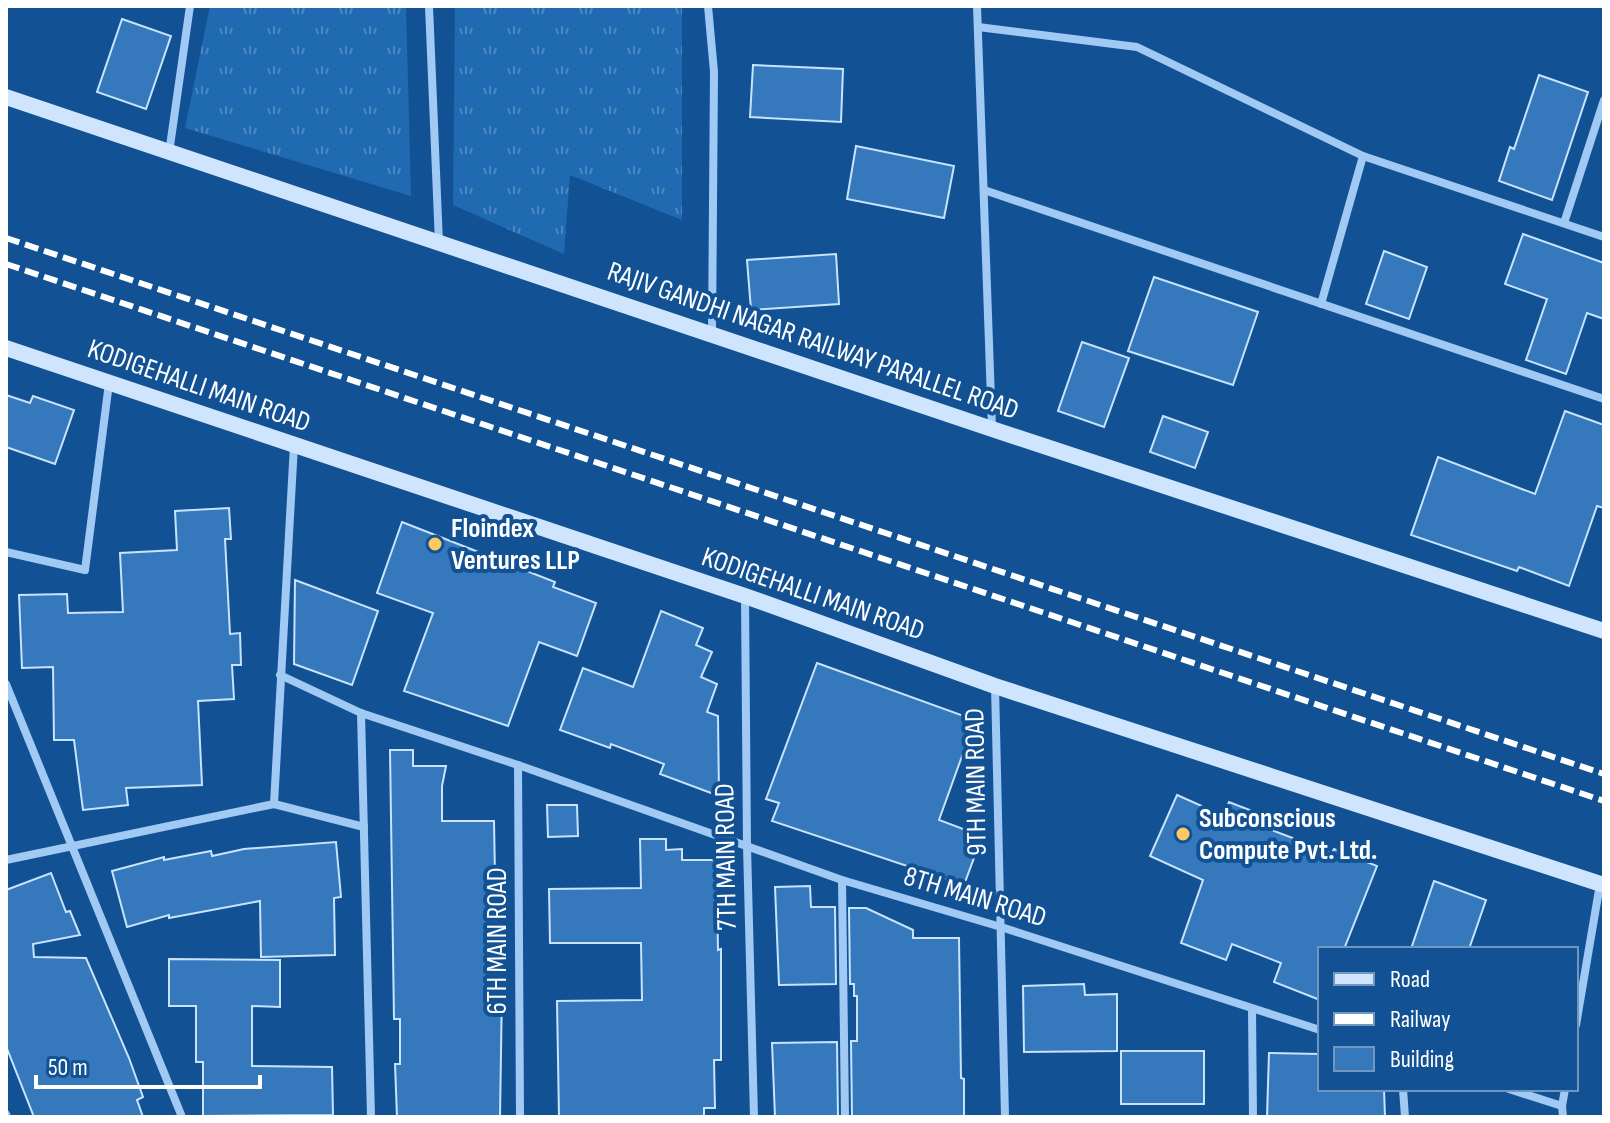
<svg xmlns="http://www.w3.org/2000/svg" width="1610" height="1123" viewBox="0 0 1610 1123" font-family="'Sofia Sans Condensed',sans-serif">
<defs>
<pattern id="grass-tufts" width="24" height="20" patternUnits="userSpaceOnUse" patternTransform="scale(2)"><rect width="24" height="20" fill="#206ab2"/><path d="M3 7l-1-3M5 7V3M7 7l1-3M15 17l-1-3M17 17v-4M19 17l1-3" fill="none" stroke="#4d88c1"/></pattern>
</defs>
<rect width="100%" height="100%" fill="#125294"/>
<g fill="url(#grass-tufts)">
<polygon points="210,6 406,6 411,196 185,128"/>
<polygon points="455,6 682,6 682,220 570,175 564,254 453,205"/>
</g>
<g fill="#3579bc" stroke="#c8e3fd" stroke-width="2">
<polygon points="122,19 171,36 146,109 97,92"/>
<polygon points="753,65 843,69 841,122 750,117"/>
<polygon points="1539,75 1588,92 1552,200 1499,181 1510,147 1514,149"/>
<polygon points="856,146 954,166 944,218 847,199"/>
<polygon points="1523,234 1604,263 1604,319 1587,313 1566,374 1526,360 1547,299 1505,284"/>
<polygon points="1384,251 1427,267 1409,319 1366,304"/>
<polygon points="836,254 839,304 751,310 747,260"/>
<polygon points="1154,277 1258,312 1233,385 1128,351"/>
<polygon points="1082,342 1129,358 1104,427 1058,411"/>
<polygon points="6,395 30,403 33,396 74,410 55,464 6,447"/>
<polygon points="1565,411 1604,425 1604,508 1597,506 1569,586 1519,567 1517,571 1411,535 1438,457 1535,494"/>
<polygon points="1163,416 1208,432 1195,468 1150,452"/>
<polygon points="229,508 231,539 225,539 230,634 240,633 241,665 232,665 234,699 198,701 202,785 126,788 128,805 83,810 74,740 54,740 53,667 22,668 19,595 67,594 68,613 123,612 120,553 177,550 175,511"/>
<polygon points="402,522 555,582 553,587 596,603 577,656 539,642 508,726 404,691 433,613 377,593"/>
<polygon points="295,580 378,611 352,685 294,664"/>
<polygon points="661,611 703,628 696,645 712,652 701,677 717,684 707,712 718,716 719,796 660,774 664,764 611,744 610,748 560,730 583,668 633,687"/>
<polygon points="817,663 975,720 939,820 982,836 964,885 772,821 779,803 766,799"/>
<polygon points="390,750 413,750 413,766 446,766 442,786 442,821 494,821 497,987 502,987 500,1117 397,1117 395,1064 400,1064 400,1019 394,1019"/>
<polygon points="1177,795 1224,816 1229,802 1278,821 1274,831 1332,853 1334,849 1377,866 1344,949 1320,949 1320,1000 1274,982 1281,963 1232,944 1226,960 1181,943 1203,880 1150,856"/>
<polygon points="547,805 577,805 578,836 548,837"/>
<polygon points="640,839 666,839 666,850 682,849 682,860 719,860 719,894 717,894 718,950 721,949 721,1060 714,1060 715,1108 704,1108 704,1117 559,1117 557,1001 642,1000 641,943 550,943 549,889 641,888"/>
<polygon points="336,842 341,897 334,898 335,955 261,957 260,901 169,918 169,915 127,927 112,871 164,857 164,860 211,851 212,856 244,849"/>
<polygon points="51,873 66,912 70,911 80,935 33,944 34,957 86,958 129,1058 143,1097 137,1100 143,1117 34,1117 6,1046 6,890"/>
<polygon points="1434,881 1486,900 1469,949 1411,949"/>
<polygon points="810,886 811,907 835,907 836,984 779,985 775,887"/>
<polygon points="849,908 866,908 913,930 913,938 959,938 961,1078 964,1079 964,1117 852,1117 851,1041 857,1041 857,996 854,996 854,984 850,984"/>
<polygon points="169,959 280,960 280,1007 252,1006 252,1066 332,1067 333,1115 203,1116 203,1062 196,1062 196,1006 169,1006"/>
<polygon points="1084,984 1085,995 1117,994 1117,1051 1024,1052 1023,986"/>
<polygon points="837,1042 838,1117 775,1117 772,1043"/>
<rect x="1121" y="1051" width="83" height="53"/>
<polygon points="1269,1053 1320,1054 1320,1089 1384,1089 1385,1117 1267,1117"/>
</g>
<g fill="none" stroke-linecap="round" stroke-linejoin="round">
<g stroke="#a0caf3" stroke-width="8">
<polyline points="429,6 439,243"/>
<polyline points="708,6 714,72 712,334"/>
<polyline points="977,6 992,428"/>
<polyline points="978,27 1137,47 1363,156"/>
<polyline points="169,153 190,6"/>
<polyline points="984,190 1604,399"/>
<polyline points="1564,223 1604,100"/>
<polyline points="1321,304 1363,156 1604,237"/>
<polyline points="6,552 85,570 109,383"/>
<polyline points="745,597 747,846 754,1117"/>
<polyline points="280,675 361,713 518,765 842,880"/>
<polyline points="6,684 182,1117"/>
<polyline points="995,686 1005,1117"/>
<polyline points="361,713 371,1117"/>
<polyline points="518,765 520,1117"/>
<polyline points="274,804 364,827"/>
<polyline points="6,860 274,804 294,445"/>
<polyline points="1252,1009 1253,1117"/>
<polyline points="1576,1025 1600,884"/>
<polyline points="1403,1089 1405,1117"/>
<polyline points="1509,1089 1562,1106 1563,1117"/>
<polyline points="1562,1106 1565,1089"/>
<polyline points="6,1114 7,1117"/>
<polyline points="845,1117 842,880 1001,927 1320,1030"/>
</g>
<g stroke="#cfe5fd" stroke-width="16">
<polyline points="6,97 992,429 1604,631"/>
<polyline points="6,348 745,596 995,686 1604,885"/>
</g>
<g stroke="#fff" stroke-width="6" stroke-dasharray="14 6" stroke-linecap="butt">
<polyline points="6,238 1604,774"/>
<polyline points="6,264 1604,801"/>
</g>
</g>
<g fill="#ffc962" stroke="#125294" stroke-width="3">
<circle cx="435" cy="544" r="8"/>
<circle cx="1183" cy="834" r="8"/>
</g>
<g text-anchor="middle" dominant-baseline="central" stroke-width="8" stroke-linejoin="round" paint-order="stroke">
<g font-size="28" fill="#fff" stroke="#125294">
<text transform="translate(813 341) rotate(19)">RAJIV GANDHI NAGAR RAILWAY PARALLEL ROAD</text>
<text transform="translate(199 386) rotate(19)">KODIGEHALLI MAIN ROAD</text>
<text transform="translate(813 594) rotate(19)">KODIGEHALLI MAIN ROAD</text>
<text transform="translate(976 782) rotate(-91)">9TH MAIN ROAD</text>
<text transform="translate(726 857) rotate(-91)">7TH MAIN ROAD</text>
<text transform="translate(975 897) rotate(17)">8TH MAIN ROAD</text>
<text transform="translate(497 941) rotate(-90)">6TH MAIN ROAD</text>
</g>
<g font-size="28" font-weight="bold" fill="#fff" stroke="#125294" text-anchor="start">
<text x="451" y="528">Floindex<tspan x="451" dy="32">Ventures LLP</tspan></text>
<text x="1199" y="818">Subconscious<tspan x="1199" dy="32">Compute Pvt. Ltd.</tspan></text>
</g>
</g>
<rect width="1610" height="1123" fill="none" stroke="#ffffff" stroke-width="16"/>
<rect x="1318" y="947" width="260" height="144" fill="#125294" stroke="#7197bf" stroke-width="2"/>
<rect x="1334" y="973" width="40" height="12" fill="#cfe5fd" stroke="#7197bf" stroke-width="2"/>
<text x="1390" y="987" font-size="24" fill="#ffffff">Road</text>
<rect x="1334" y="1013" width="40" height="12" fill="#ffffff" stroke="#7197bf" stroke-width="2"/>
<text x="1390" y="1027" font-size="24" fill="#ffffff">Railway</text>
<rect x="1334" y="1047" width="40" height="24" fill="#3579bc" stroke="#7197bf" stroke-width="2"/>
<text x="1390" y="1067" font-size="24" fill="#ffffff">Building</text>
<path d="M36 1075v12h224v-12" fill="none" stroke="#ffffff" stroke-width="4"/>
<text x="48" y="1075" font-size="24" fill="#ffffff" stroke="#125294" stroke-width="6" paint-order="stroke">50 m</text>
</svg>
